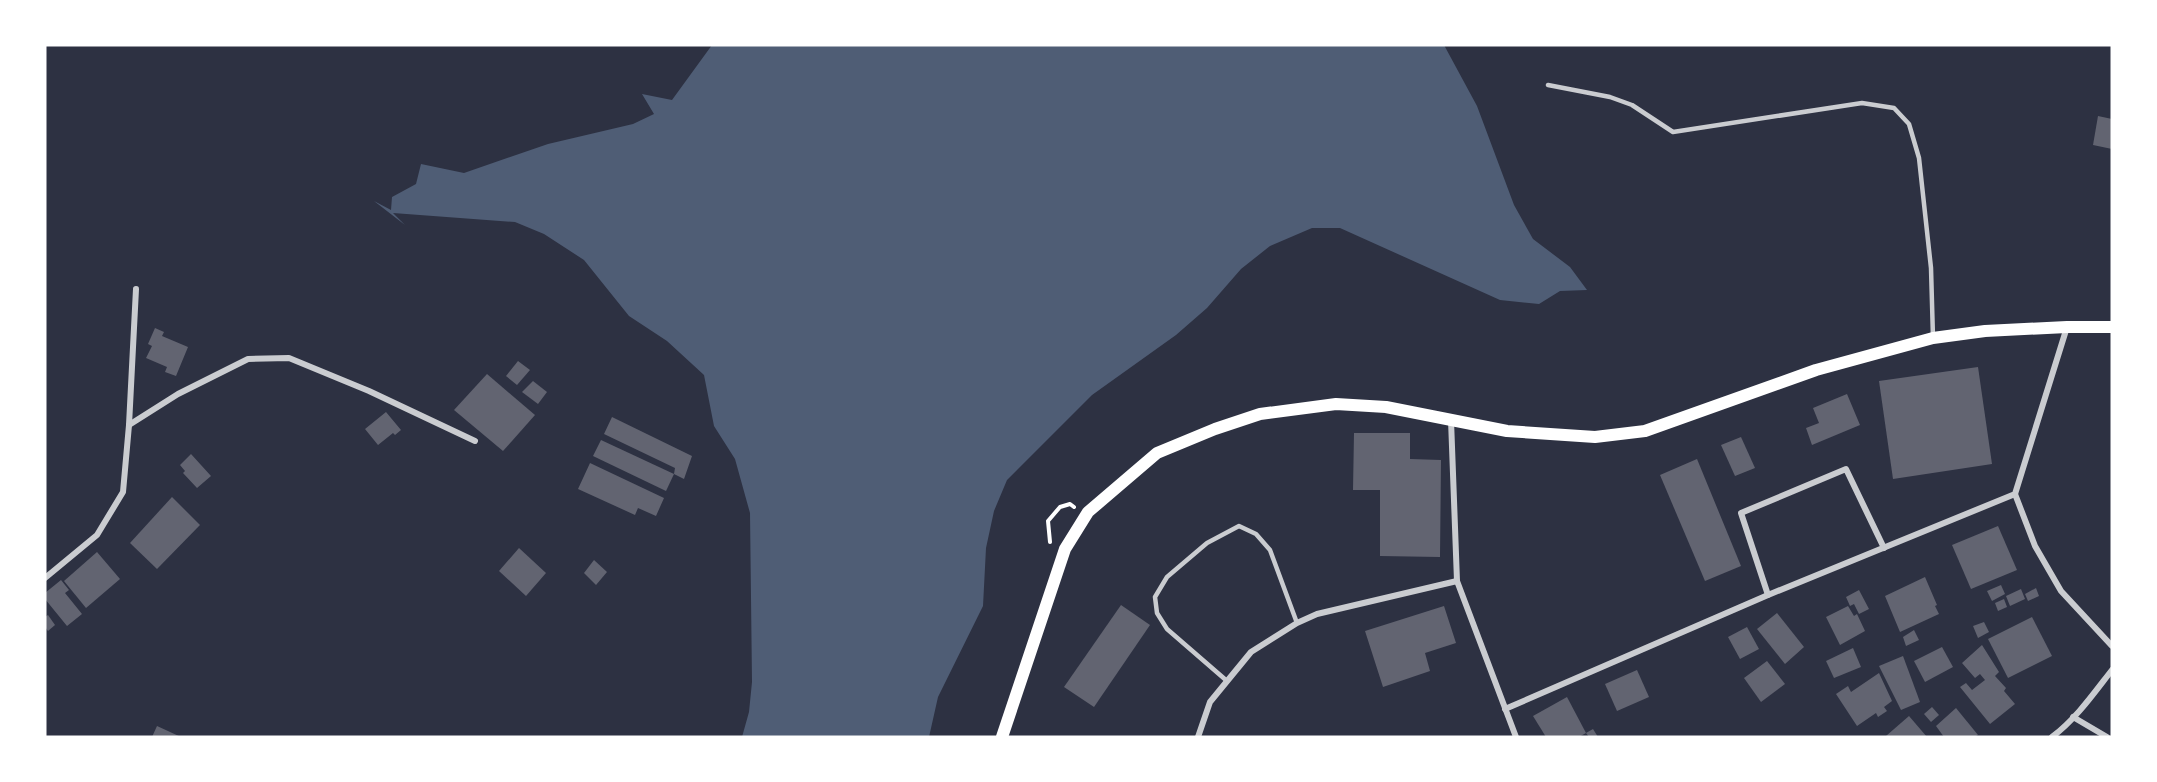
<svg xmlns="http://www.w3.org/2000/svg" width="2157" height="782" viewBox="0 0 2157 782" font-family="'Work Sans',sans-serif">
<rect width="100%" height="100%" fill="#2d3142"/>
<polygon fill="#4f5d75" points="712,45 1444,45 1477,106 1514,205 1533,239 1570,267 1587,290 1560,291 1539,304 1500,300 1340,228 1312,228 1270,246 1241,269 1207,308 1176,335 1092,395 1007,480 994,511 986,548 983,606 938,697 929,737 742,737 749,712 752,682 750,513 735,459 714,426 704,375 667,341 629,316 584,260 544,234 515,222 393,213 405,225 374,201 391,210 392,197 416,184 421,164 464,173 548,144 633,124 654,114 642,94 672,100"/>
<g fill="#626471">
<polygon points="2098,116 2112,119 2112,149 2093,145"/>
<polygon points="155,328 164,332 162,336 188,347 176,376 165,372 167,367 146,358 152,346 148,344"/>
<polygon points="518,361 530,370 517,385 506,376"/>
<polygon points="1978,367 1992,464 1893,479 1879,381"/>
<polygon points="487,374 535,415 503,451 454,410"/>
<polygon points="533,381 547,392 538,404 522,392"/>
<polygon points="1847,394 1860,425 1812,445 1806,428 1819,423 1813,408"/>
<polygon points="386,412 401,430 395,435 393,433 378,445 365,429"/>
<polygon points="612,417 692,456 684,479 674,474 675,468 604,434"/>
<polygon points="1354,433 1410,433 1410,459 1441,460 1440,557 1380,556 1380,490 1353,490"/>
<polygon points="1741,437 1755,468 1735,476 1721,445"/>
<polygon points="601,440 674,474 666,491 593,456"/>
<polygon points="191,454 211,476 197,488 183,473 185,471 180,465"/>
<polygon points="1697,459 1741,566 1705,581 1660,475"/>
<polygon points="590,463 664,498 656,516 638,508 635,515 578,489"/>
<polygon points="172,497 200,525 157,569 130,543"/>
<polygon points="1998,526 2017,570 1971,589 1952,545"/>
<polygon points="519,548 546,573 526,596 499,571"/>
<polygon points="97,552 120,579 86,608 64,581"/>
<polygon points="594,560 607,572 596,585 584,573"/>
<polygon points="1925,577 1937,605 1935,606 1939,614 1900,632 1885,596"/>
<polygon points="61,580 69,590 65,593 82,614 67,626 45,599 45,593"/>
<polygon points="2001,585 2005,594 1992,601 1987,591"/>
<polygon points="2036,588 2039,596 2028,601 2025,594"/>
<polygon points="2021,589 2025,599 2010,606 2006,596"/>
<polygon points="1859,590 1869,609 1859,614 1854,604 1850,606 1846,597"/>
<polygon points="2004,599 2007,607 1998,611 1995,603"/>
<polygon points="1121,605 1150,625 1094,707 1064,687"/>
<polygon points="1444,606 1456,643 1425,653 1430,671 1383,687 1365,631"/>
<polygon points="1848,606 1854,616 1857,614 1865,631 1840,645 1826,617"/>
<polygon points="1777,613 1804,647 1785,664 1757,629"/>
<polygon points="48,615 55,625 48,631 45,627 45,617"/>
<polygon points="2032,617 2052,656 2008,678 1988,639"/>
<polygon points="1984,622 1989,632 1978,638 1973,626"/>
<polygon points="1747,627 1759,649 1740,659 1728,637"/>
<polygon points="1914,630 1919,640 1906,646 1903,637"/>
<polygon points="1982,645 1999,672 1995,676 2006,688 2004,691 2015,704 1990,724 1960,687 1966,683 1972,690 1985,680 1980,674 1975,678 1962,663"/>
<polygon points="1942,647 1953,667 1925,682 1914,661"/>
<polygon points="1853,648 1861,667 1834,678 1826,661"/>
<polygon points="1903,656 1920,702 1901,710 1879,666"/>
<polygon points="1767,661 1785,684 1761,702 1744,678"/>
<polygon points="1637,670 1649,697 1617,711 1605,684"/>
<polygon points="1879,673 1892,701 1884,707 1887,711 1878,717 1876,713 1857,726 1836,694 1848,686 1851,692"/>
<polygon points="1567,697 1586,733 1579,737 1546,737 1533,716"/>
<polygon points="1932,707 1939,715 1931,722 1924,714"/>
<polygon points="1956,708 1978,735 1974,737 1944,737 1936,726"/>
<polygon points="1909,716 1927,737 1887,737 1886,736"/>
<polygon points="157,726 181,737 152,737"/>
<polygon points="1593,729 1598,737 1589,737 1586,733"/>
</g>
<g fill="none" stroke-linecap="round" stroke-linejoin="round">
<polyline stroke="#fff" stroke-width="4" points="1050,542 1048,521 1060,507 1070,504 1074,507"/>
<g stroke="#caccd0" stroke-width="4.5">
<polyline points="1548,85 1610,97 1632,105 1673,132 1862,103 1894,108 1909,124 1919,158 1931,268 1933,338"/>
<polyline points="1227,681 1167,629 1157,613 1155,597 1167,577 1207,543 1239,526 1256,534 1270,550 1297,623"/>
</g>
<g stroke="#caccd0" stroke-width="6">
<polyline points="1451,420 1457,581 1516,737"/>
<polyline points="129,425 136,289"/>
<polyline points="2015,494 2035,546 2061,591 2112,646"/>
<polyline points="45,578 97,535 123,492 129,425 178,394 248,359 289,358 369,391 475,441"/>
<polyline points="1768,595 1741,513 1846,469 1884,548"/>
<polyline points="1505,709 1768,595 2015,494 2067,327"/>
<polyline points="2073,717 2107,737"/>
<polyline points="1198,737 1210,702 1251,652 1297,623 1317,614 1457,581"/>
<path d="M2052,737c24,-18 42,-44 60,-67"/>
</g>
<polyline stroke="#fff" stroke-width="12" points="1002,737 1065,549 1088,512 1157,453 1215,429 1260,414 1336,404 1386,407 1507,431 1595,437 1645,431 1816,370 1933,338 1985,331 2067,327 2112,327"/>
</g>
<rect width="2157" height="782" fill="none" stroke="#ffffff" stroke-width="93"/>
</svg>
